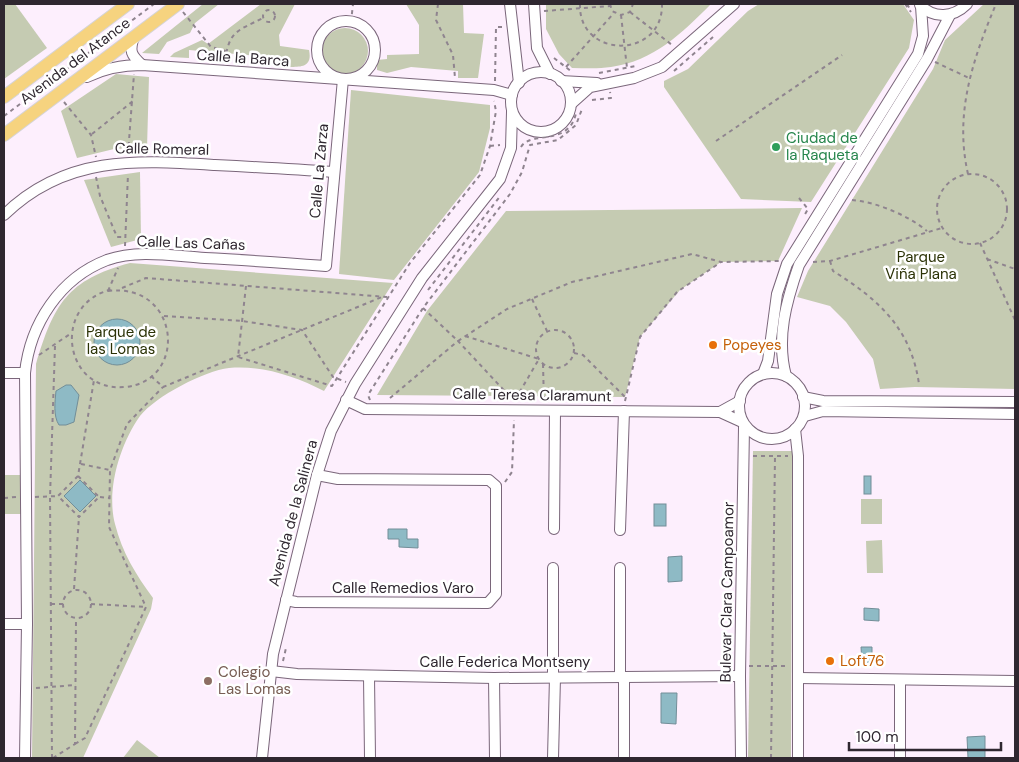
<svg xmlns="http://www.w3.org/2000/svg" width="1019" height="762" viewBox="0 0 1019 762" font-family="'DM Sans',sans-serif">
<rect width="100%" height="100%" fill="#fdeffd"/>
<g fill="#c5cbb2">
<polygon points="4,4 15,4 47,48 4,79"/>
<polygon points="203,4 219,4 195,23 190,33 167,42 159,54 142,53"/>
<path d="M261,4h34l-16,31 1,11 29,4c4,19 -10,17 -25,17v-9l-95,-8v8l-19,-1 4,-4 28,-13 6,4z"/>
<polygon points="406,4 463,4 464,33 484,34 478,78 458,78 458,71 411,67 387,73 377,70 377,60 387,59 387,55 419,54 419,25"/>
<path d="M546,4h165c-29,29 -57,57 -100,63 -13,2 -26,1 -39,1l-13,-14 -13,-25z"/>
<polygon points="759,4 903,4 914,20 909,48 811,202 741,199 664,87 664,81 688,69 748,11"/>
<polygon points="984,4 1015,4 1015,389 915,387 880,389 873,359 846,322 830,306 797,297 808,271 933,69 945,40"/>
<circle cx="345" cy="51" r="23"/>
<polygon points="116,74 149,77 147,148 114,149 77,158 61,111"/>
<polygon points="351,90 490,105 490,128 479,172 394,280 339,274"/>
<polygon points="140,172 141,239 111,247 84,180"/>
<polygon points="802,208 778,261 721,262 680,290 640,337 625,397 377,395 427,311 506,211"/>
<path d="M130,263l263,20 -69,108c-29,-15 -62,-26 -95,-23 -25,3 -73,28 -89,48 -20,28 -34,74 -25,108 7,28 21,51 38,74l-2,11 -68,149h-51l4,-394c18,-60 31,-84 94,-101z"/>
<polygon points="753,451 792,451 791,758 748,758"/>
<rect x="4" y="475" width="21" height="39"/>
<rect x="861" y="499" width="21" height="25"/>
<polygon points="882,540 883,573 867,573 866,541"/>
<polygon points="137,740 160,758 123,758"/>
</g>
<g fill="#8ebac5" stroke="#728e98">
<circle cx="117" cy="342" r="23"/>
<path d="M66,385h5l8,10 -5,27 -8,3h-7c-6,-9 -4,-24 -3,-34z"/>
<rect x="864" y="476" width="7" height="18"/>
<polygon points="80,480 96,496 80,512 64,496"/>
<rect x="654" y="504" width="12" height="22"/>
<polygon points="388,529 407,529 407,539 418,539 418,548 399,547 399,539 388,539"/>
<polygon points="682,556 682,581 668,582 668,557"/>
<polygon points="864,608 879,609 879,621 864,620"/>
<polygon points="861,647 872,647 872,663 862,663"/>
<polygon points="661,693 677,693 676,724 661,723"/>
<polygon points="985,736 985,758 968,758 967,737"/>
</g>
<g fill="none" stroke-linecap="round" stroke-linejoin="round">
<defs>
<g id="minor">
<polyline points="510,4 519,83"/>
<polyline points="534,4 537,48 550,74"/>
<path d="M920,5c14,14 33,13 47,-1"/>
<circle cx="346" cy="50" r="29"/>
<path d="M134,37c-5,14 -3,18 8,28"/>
<circle cx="541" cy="102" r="30"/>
<path d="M87,77c18,-9 35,-12 55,-12l352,25 18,5"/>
<polyline points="561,81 597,83"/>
<polyline points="571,104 590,87 634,78 662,67 734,4"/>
<path d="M4,215c61,-60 133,-55 211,-50 40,2 79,4 118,7"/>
<polyline points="4,373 25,373"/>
<circle cx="772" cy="406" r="33"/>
<polyline points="763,374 768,361 777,294 787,264 918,54 923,36 921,6"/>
<path d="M786,376c-10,-38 0,-74 13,-111l128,-206 23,-44"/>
<polyline points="803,397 823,401 1015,402"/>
<polyline points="346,400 365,409 720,412"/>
<polyline points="740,401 720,412 742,422"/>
<polyline points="805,416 823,411 1015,414"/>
<polyline points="795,429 798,456 798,758"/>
<polyline points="554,529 555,411"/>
<polyline points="620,530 624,411"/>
<polyline points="286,600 296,602 488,603 496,594 496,486 489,480 338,479 317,475"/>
<polyline points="4,624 27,624"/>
<polyline points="271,671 297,674 494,678 740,676"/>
<polyline points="369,676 370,758"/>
<polyline points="553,677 553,568"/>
<polyline points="620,677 620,568"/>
<polyline points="494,678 495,758"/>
<polyline points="799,678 1015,681"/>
<path d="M25,758l2,-134 -2,-251c5,-49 35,-95 82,-113 31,-11 66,-4 98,-2 40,2 81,5 121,8l17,-187"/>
<polyline points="262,758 273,654 317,475 331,431 355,384 422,278 500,179 511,148 512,112"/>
<polyline points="553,758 555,677"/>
<polyline points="624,758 624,677"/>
<polyline points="741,758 740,676 744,427"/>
<polyline points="900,758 900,680"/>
</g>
<g id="major">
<polyline points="4,97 128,4"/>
<polyline points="4,135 178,4"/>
</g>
</defs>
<use href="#minor" stroke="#7a667a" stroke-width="12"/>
<use href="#major" stroke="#d5d4d6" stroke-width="14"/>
<g stroke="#8f848f" stroke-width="2" stroke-dasharray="4 4" stroke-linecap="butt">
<polyline points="438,4 436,20 453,55 455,78"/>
<path d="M580,4c-2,55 83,56 82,0"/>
<polyline points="610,4 612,11 621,15 630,12 633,4"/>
<polyline points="905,4 911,12"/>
<polyline points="907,4 910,9"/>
<circle cx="269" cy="16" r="6"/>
<polyline points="544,11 610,6"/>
<polyline points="183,12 211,47 226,51"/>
<polyline points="630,12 672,45"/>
<polyline points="621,15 627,68"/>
<polyline points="351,22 353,4"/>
<polyline points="554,58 572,72"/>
<path d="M225,61c4,-30 12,-30 38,-43"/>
<polyline points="935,62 969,78"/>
<polyline points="566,67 614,13"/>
<polyline points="674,71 713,37"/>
<polyline points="599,73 636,66"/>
<polyline points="495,81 496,27 502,27"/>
<polyline points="592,100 611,98 610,92"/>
<polyline points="64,102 91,135 96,157"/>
<polyline points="4,116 154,4"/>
<polyline points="92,134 133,101"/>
<polyline points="716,141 842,55"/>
<polyline points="490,146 500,145"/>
<path d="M521,147c10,-17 48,0 55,-34"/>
<polyline points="128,154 134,74"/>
<circle cx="972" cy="209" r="35"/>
<path d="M968,174c-14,-61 5,-115 28,-170"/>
<polyline points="96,177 100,196 117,237 126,237"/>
<polyline points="799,198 808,209 804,216"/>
<path d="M852,200c25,2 57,16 75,31"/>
<polyline points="980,243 1015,320"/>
<polyline points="125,246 128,174"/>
<polyline points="987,259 1015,269"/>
<path d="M830,261l3,10c45,28 78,57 86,113"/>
<polyline points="813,262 830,261 942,228"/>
<polyline points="246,286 238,357 332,386 410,263 480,175 490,146 496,111 494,101"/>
<polyline points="122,288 146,278 387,297"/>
<polyline points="428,290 501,195"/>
<path d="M108,291c72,-9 81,90 17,96 -63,6 -74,-86 -11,-98"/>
<polyline points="108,291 118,268"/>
<polyline points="532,299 547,331"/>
<polyline points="423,308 458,341 507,309 572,282 692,254 721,262 779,261"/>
<polyline points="164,316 242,321 302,330 333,377 346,382"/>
<circle cx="555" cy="349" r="19"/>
<polyline points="465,336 539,359 515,400"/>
<polyline points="574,353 583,355 625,397"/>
<polyline points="39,355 70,334"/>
<polyline points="543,364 544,402"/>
<polyline points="151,376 163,387 382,297"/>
<polyline points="390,398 458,341 513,400"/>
<polyline points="370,400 368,395 423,308 510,194 522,172 530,145 558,140 576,125 582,109"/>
<polyline points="625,401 640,337 677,292 721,262"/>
<polyline points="753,456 788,456"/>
<polyline points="81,464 110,470"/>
<polyline points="78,476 99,497 79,517 58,496 78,476 94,380"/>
<polyline points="505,482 512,472 514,420"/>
<polyline points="35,497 58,496"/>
<polyline points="100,497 110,498"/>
<polyline points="4,498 16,497"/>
<polyline points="74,589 79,517"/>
<circle cx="77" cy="604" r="14"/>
<polyline points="51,604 63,604"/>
<polyline points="91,604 146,607"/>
<polyline points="283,661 286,648"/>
<polyline points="749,666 789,666"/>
<polyline points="36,688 76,685"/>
<polyline points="75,744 85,738 146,607 109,527 110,470 127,424 163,387"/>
<polyline points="52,758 50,497 55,346"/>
<polyline points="53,758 75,744 76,619"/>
<polyline points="771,758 775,456"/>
</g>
<use href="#minor" stroke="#fff" stroke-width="10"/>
<use href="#major" stroke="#f6d37f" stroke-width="12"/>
</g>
<circle fill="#2e9e5b" stroke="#fff" stroke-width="2" cx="776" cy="147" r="5"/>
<g fill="#e8710a" stroke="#fff" stroke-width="2">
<circle cx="713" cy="345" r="5"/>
<circle cx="830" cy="661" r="5"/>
</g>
<circle fill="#8d6e63" stroke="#fff" stroke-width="2" cx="208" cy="681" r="5"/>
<g text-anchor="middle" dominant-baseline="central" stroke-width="5" stroke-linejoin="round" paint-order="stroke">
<g font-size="15" fill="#2f2730" stroke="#fff">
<text transform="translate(243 58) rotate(4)">Calle la Barca</text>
<text transform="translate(75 61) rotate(-37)">Avenida del Atance</text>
<text transform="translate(162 149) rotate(1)">Calle Romeral</text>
<text transform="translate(319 171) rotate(-85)">Calle La Zarza</text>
<text transform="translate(191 243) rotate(2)">Calle Las Cañas</text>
<text transform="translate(532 395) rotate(1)">Calle Teresa Claramunt</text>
<text transform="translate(293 513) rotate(-75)">Avenida de la Salinera</text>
<text x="403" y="588">Calle Remedios Varo</text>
<text transform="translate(727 592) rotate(-89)">Bulevar Clara Campoamor</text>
<text x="505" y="662">Calle Federica Montseny</text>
</g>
<g font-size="15" fill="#27864d" stroke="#fff" text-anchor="start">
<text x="786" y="138">Ciudad de<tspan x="786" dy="17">la Raqueta</tspan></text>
</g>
<g font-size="15" fill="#2b3206" stroke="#fff">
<text x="921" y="257">Parque<tspan x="921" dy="17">Viña Plana</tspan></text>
<text x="121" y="332">Parque de<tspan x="121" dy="17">las Lomas</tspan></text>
</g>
<g font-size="15" fill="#c56008" stroke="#fff" text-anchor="start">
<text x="723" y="345">Popeyes</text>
<text x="840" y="661">Loft76</text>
</g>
<g font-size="15" fill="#785e54" stroke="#fff" text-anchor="start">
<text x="218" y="672">Colegio<tspan x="218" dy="17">Las Lomas</tspan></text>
</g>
</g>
<rect width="1019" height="762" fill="none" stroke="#2f2730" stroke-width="10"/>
<path d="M849 742v8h152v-8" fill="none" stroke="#2f2730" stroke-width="2.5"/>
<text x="856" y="742" font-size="15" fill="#2f2730" stroke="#ffffff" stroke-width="4" paint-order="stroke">100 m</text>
</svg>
